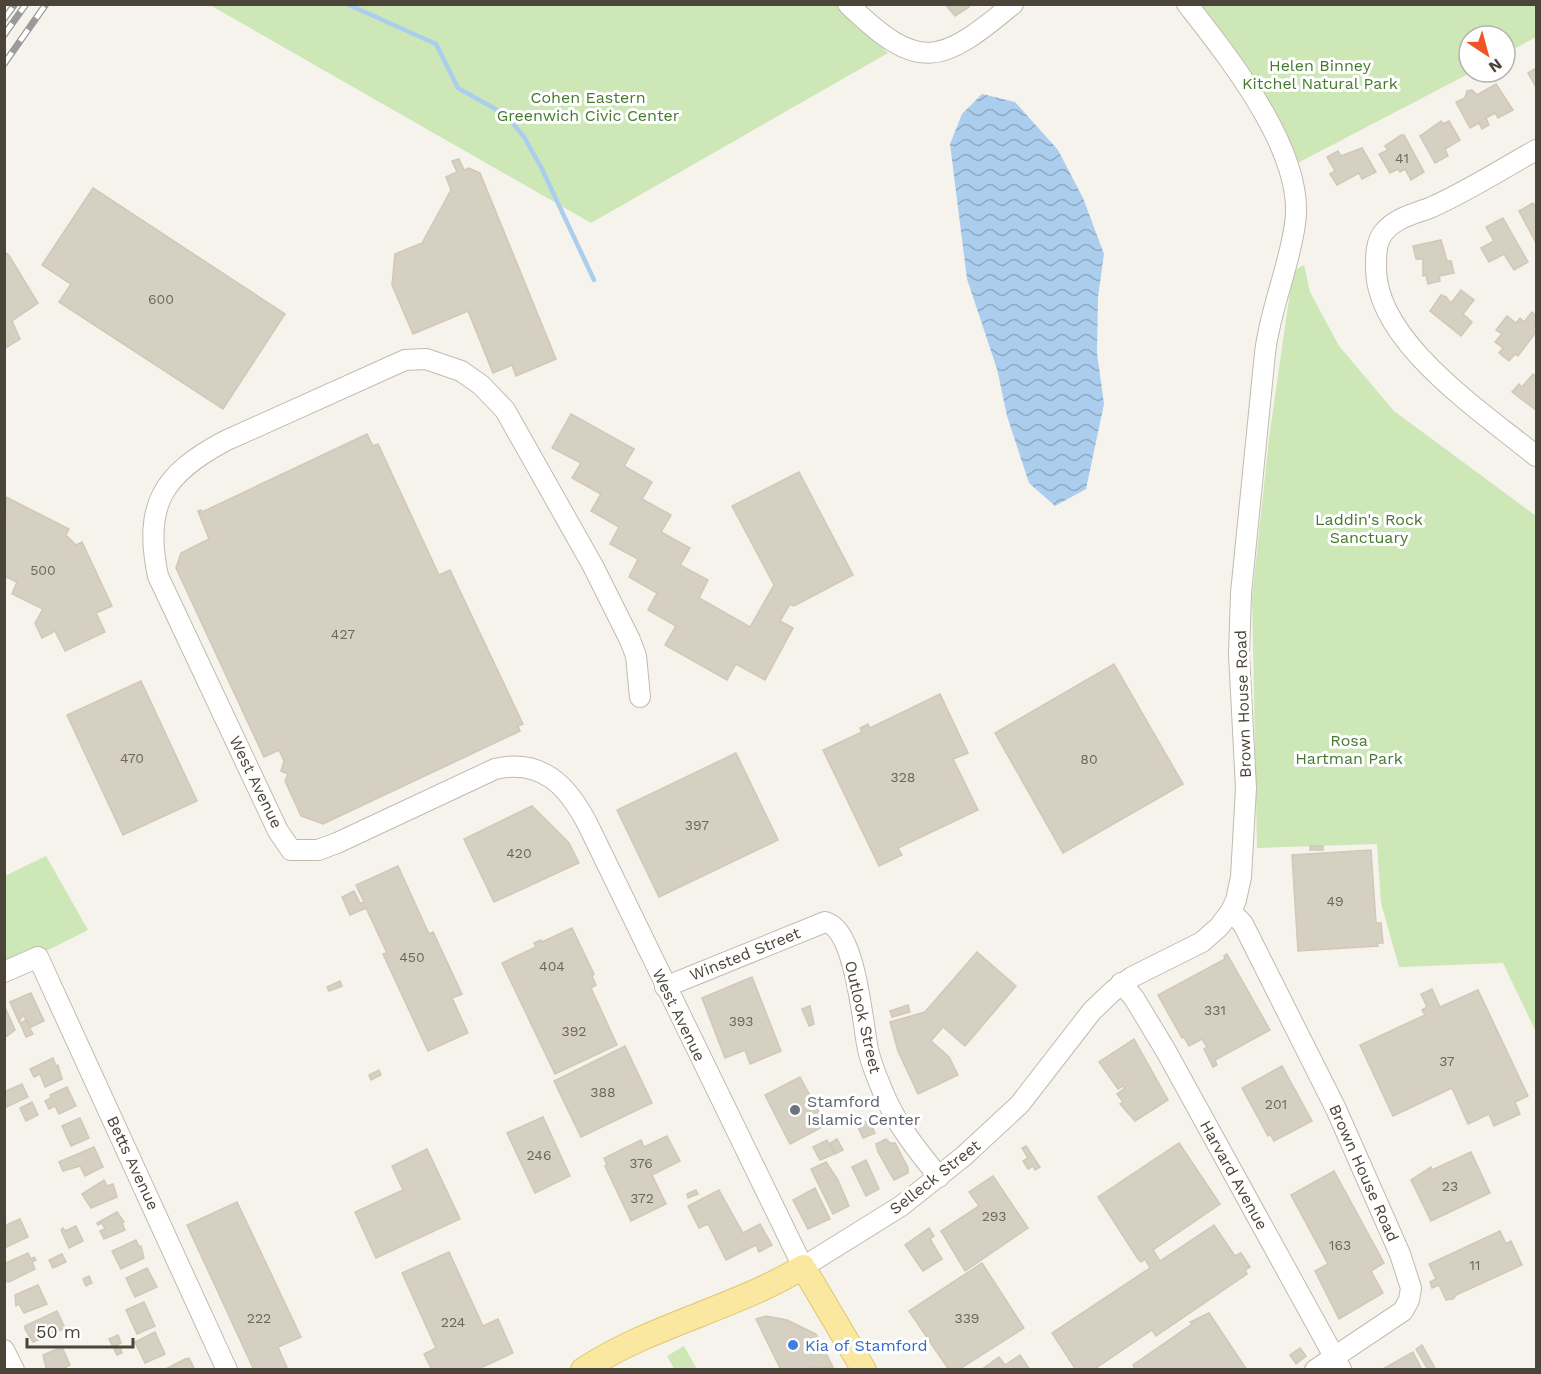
<svg xmlns="http://www.w3.org/2000/svg" width="1541" height="1374" viewBox="0 0 1541 1374" font-family="'Work Sans',sans-serif">
<defs>
<pattern id="water-waves" width="16" height="10" patternUnits="userSpaceOnUse" patternTransform="scale(1.5)"><rect width="16" height="10" fill="#acceee"/><path d="M0 5q4-4 8 0t8 0" fill="none" stroke="#8ea9c2"/></pattern>
</defs>
<rect width="100%" height="100%" fill="#f5f3ec"/>
<g fill="#cee7b7">
<polygon points="210,5 836,5 888,53 591,223"/>
<polygon points="1186,5 1536,5 1536,37 1505,54 1505,36 1469,36 1469,72 1472,72 1290,167"/>
<polygon points="1304,265 1310,292 1339,346 1394,411 1536,516 1536,1032 1503,963 1399,967 1381,903 1377,844 1257,848 1252,598 1269,438 1293,271"/>
<polygon points="46,856 88,930 5,972 5,876"/>
<polygon points="684,1346 697,1369 674,1369 667,1356"/>
</g>
<polygon fill="url(#water-waves)" points="982,94 1015,102 1058,150 1083,198 1104,254 1098,297 1097,353 1104,404 1086,489 1055,506 1029,483 1007,416 997,369 967,279 950,144 962,114"/>
<g fill="none" stroke-linecap="round" stroke-linejoin="round">
<polyline stroke="#acceee" stroke-width="4.5" points="347,4 436,44 458,88 506,115 524,137 541,167 594,280"/>
</g>
<g fill="#d6d0c2" stroke="#d1c8b5" stroke-width="1.5">
<polygon points="945,4 969,4 969,7 955,16"/>
<polygon points="1536,68 1536,87 1528,73"/>
<polygon points="1496,84 1513,110 1498,118 1495,113 1486,118 1489,125 1482,129 1479,123 1470,128 1456,102 1465,98 1467,91 1472,90 1477,95"/>
<polygon points="1441,121 1443,124 1449,121 1460,140 1445,149 1448,156 1435,163 1420,136"/>
<polygon points="1401,135 1404,135 1424,172 1411,180 1405,169 1400,172 1398,169 1390,173 1379,154 1388,150 1385,146"/>
<polygon points="1362,148 1376,172 1362,179 1359,173 1337,185 1330,174 1335,171 1327,157 1338,151 1341,156"/>
<polygon points="459,159 464,170 469,168 480,173 556,359 516,376 512,365 493,373 468,311 413,334 392,285 395,254 422,243 451,190 446,177 457,172 452,161"/>
<polygon points="93,188 285,314 223,409 59,302 71,284 42,265"/>
<polygon points="1533,203 1536,208 1535,241 1519,211"/>
<polygon points="1503,218 1528,262 1514,270 1504,254 1489,262 1481,248 1494,241 1486,227"/>
<polygon points="1441,240 1447,261 1451,261 1454,273 1439,276 1440,281 1428,284 1426,275 1423,276 1423,259 1416,259 1413,246"/>
<polygon points="5,253 8,254 38,303 12,321 20,339 4,349"/>
<polygon points="1461,290 1474,300 1463,314 1472,322 1461,336 1430,311 1441,295 1446,297 1451,303"/>
<polygon points="1532,312 1536,316 1536,325 1533,329 1536,332 1518,356 1515,354 1509,361 1499,353 1503,348 1495,342 1502,334 1496,330 1507,316 1516,323 1520,318 1524,322"/>
<polygon points="1533,374 1536,377 1536,410 1512,392 1519,384 1522,387"/>
<polygon points="571,414 634,449 624,466 652,482 642,499 671,515 661,532 690,548 680,565 708,580 699,598 750,627 774,585 732,506 799,472 853,575 794,606 790,604 780,621 793,628 765,680 736,664 727,680 665,645 676,626 648,610 657,593 629,577 638,559 610,544 619,527 591,511 601,494 572,478 581,463 552,448"/>
<polygon points="367,434 373,446 378,444 439,575 450,570 523,724 518,726 520,731 323,824 301,816 285,781 288,774 281,771 284,761 279,750 264,757 176,568 181,553 209,539 198,511 201,510 202,512"/>
<polygon points="6,497 69,529 66,535 76,545 82,542 112,606 96,613 105,632 65,651 55,631 42,638 35,623 43,609 12,594 17,582 4,576"/>
<polygon points="1114,664 1183,784 1063,853 995,733"/>
<polygon points="141,681 197,801 123,835 67,715"/>
<polygon points="940,694 968,753 953,759 978,810 898,848 902,855 879,866 823,750 862,732 860,728 868,724 870,728"/>
<polygon points="736,753 778,840 659,897 617,810"/>
<polygon points="532,806 569,843 579,863 494,902 464,839"/>
<rect x="1310" y="846" width="13" height="4"/>
<polygon points="1371,850 1376,923 1381,923 1383,943 1377,943 1378,946 1298,951 1292,855"/>
<polygon points="398,866 429,934 433,932 462,994 452,998 468,1033 428,1051 383,954 387,953 366,908 350,915 342,897 354,891 360,903 364,902 356,885"/>
<polygon points="572,928 594,974 592,976 596,985 591,988 617,1045 555,1074 502,963 536,947 534,943 541,940 542,942"/>
<polygon points="977,952 1016,986 965,1046 943,1027 931,1041 949,1057 958,1075 918,1094 898,1051 890,1022 925,1012"/>
<polygon points="1227,954 1270,1030 1215,1060 1217,1065 1213,1067 1204,1049 1207,1047 1202,1039 1189,1046 1184,1037 1182,1038 1158,995 1225,959 1224,956"/>
<polygon points="752,977 781,1051 750,1064 745,1050 725,1058 702,998"/>
<polygon points="340,981 342,986 329,991 327,987"/>
<polygon points="1432,989 1440,1007 1478,990 1528,1096 1515,1102 1520,1114 1494,1126 1489,1114 1468,1124 1452,1088 1393,1116 1360,1045 1425,1015 1422,1010 1427,1007 1421,994"/>
<polygon points="31,993 44,1021 31,1027 23,1015 19,1022 10,1002"/>
<polygon points="908,1005 910,1012 892,1017 890,1011"/>
<polygon points="810,1006 814,1024 809,1026 802,1009"/>
<polygon points="5,1007 15,1030 4,1038 4,1008"/>
<polygon points="26,1020 33,1034 26,1037 20,1023"/>
<polygon points="1134,1039 1168,1100 1135,1121 1120,1104 1123,1102 1117,1094 1125,1088 1123,1086 1118,1089 1099,1062"/>
<polygon points="625,1046 652,1103 581,1137 554,1081"/>
<polygon points="53,1058 56,1066 58,1065 62,1079 45,1087 40,1074 34,1077 30,1069"/>
<polygon points="1282,1066 1312,1121 1274,1141 1270,1134 1268,1136 1242,1088"/>
<polygon points="379,1070 381,1075 371,1080 369,1075"/>
<polygon points="800,1077 826,1125 790,1144 765,1095"/>
<polygon points="22,1084 28,1097 4,1108 4,1092"/>
<polygon points="67,1087 76,1106 59,1114 55,1106 49,1109 45,1101 51,1098 50,1095"/>
<polygon points="32,1102 38,1115 26,1121 20,1108"/>
<polygon points="543,1117 570,1176 535,1193 507,1133"/>
<polygon points="80,1118 89,1138 71,1146 62,1126"/>
<polygon points="869,1120 875,1133 863,1138 857,1125"/>
<polygon points="667,1136 680,1161 652,1175 666,1204 631,1221 605,1166 607,1165 604,1158 641,1140 644,1147"/>
<polygon points="837,1139 843,1150 835,1154 830,1143"/>
<polygon points="886,1139 890,1143 895,1143 908,1168 908,1173 894,1180 878,1152 876,1144"/>
<polygon points="827,1140 834,1154 820,1160 813,1147"/>
<polygon points="1179,1143 1220,1204 1153,1250 1160,1261 1214,1225 1235,1256 1241,1253 1250,1267 1245,1270 1247,1274 1156,1336 1152,1330 1093,1370 1076,1370 1052,1333 1150,1268 1145,1259 1141,1262 1138,1259 1098,1197"/>
<polygon points="1026,1146 1040,1167 1035,1170 1033,1166 1028,1169 1023,1161 1028,1158 1022,1148"/>
<polygon points="94,1147 103,1167 85,1176 80,1166 63,1171 59,1162"/>
<polygon points="427,1149 460,1219 376,1258 355,1212 403,1190 392,1166"/>
<polygon points="1471,1152 1490,1193 1431,1221 1411,1180 1431,1167 1432,1170"/>
<polygon points="866,1160 879,1189 866,1196 852,1167"/>
<polygon points="826,1162 838,1180 849,1206 833,1214 811,1169"/>
<polygon points="1334,1171 1384,1263 1371,1271 1383,1293 1339,1319 1315,1271 1328,1264 1291,1195"/>
<polygon points="993,1176 1028,1228 965,1271 941,1231 979,1206 969,1192"/>
<polygon points="104,1180 107,1186 113,1184 117,1197 91,1208 82,1194"/>
<polygon points="815,1188 830,1219 808,1229 793,1200"/>
<polygon points="696,1190 698,1194 688,1198 687,1194"/>
<polygon points="719,1190 743,1233 760,1224 772,1245 759,1252 756,1245 726,1260 708,1224 699,1228 688,1206"/>
<polygon points="237,1202 301,1337 278,1347 288,1370 254,1370 187,1225"/>
<polygon points="117,1212 124,1222 122,1223 125,1230 104,1239 100,1231 105,1229 102,1223 98,1225 97,1223"/>
<polygon points="20,1219 28,1237 4,1248 4,1226"/>
<polygon points="76,1226 83,1241 69,1248 61,1230 63,1228 65,1231"/>
<polygon points="929,1228 934,1236 930,1239 942,1259 923,1271 905,1245"/>
<polygon points="1500,1231 1506,1244 1511,1241 1522,1265 1456,1295 1453,1299 1446,1300 1439,1285 1432,1288 1430,1282 1436,1279 1429,1264"/>
<polygon points="136,1240 139,1247 141,1246 144,1258 121,1269 112,1251"/>
<polygon points="449,1252 483,1326 498,1319 513,1353 476,1370 432,1370 424,1354 436,1348 402,1273"/>
<polygon points="28,1253 31,1259 34,1257 36,1260 32,1262 35,1269 9,1282 5,1281 4,1264"/>
<polygon points="62,1254 66,1262 53,1268 49,1260"/>
<polygon points="982,1263 1024,1328 958,1370 949,1370 909,1311"/>
<polygon points="147,1268 157,1287 135,1297 126,1278"/>
<polygon points="89,1276 92,1283 86,1286 83,1279"/>
<polygon points="38,1285 47,1304 24,1313 19,1304 16,1306 15,1295"/>
<polygon points="144,1302 155,1326 137,1334 126,1310"/>
<polygon points="57,1311 65,1328 33,1342 25,1329 25,1326"/>
<polygon points="1209,1313 1247,1370 1136,1370 1133,1365 1192,1324 1190,1322"/>
<polygon points="766,1316 787,1320 816,1334 833,1367 781,1370 756,1319"/>
<polygon points="155,1332 165,1354 145,1363 135,1342"/>
<polygon points="118,1335 121,1343 113,1347 109,1339"/>
<polygon points="1422,1345 1436,1370 1428,1370 1416,1349"/>
<polygon points="62,1347 70,1365 61,1370 46,1368 43,1355"/>
<polygon points="120,1347 122,1353 117,1355 114,1349"/>
<polygon points="1300,1348 1306,1356 1296,1364 1290,1355"/>
<polygon points="1413,1352 1422,1370 1381,1370"/>
<polygon points="1020,1355 1030,1370 981,1370 999,1357 1005,1365"/>
<polygon points="189,1358 195,1370 164,1370 185,1359"/>
</g>
<g fill="none" stroke-linecap="round" stroke-linejoin="round">
<defs>
<g id="minor">
<path d="M848,4c71,69 92,61 165,0"/>
<path d="M1536,150c-34,19 -68,41 -104,57 -17,7 -36,10 -48,25 -8,9 -8,23 -8,35 -1,75 107,145 160,189"/>
<path d="M640,697l-4,-41 -6,-16 -37,-74 -88,-156 -24,-25 -20,-14 -35,-12 -21,1 -180,81c-62,33 -82,64 -67,135l120,255 13,19h27l19,-7 158,-74c47,-11 73,17 93,56l215,442 98,-61 63,-50 56,-52 72,-93 22,-21 18,-13 70,-35 17,-15 12,-16 5,-11 5,-23 5,-89 -7,-134 2,-61 24,-240c5,-44 24,-85 30,-129 11,-71 -66,-166 -108,-220"/>
<polyline points="1231,911 1243,924 1336,1109 1400,1254 1411,1288 1409,1300 1403,1311 1315,1370"/>
<polyline points="4,972 38,957 227,1370"/>
<polyline points="1121,983 1134,998 1166,1051 1341,1369"/>
<path d="M665,987l160,-65c30,6 37,96 42,122 2,16 10,33 16,48 13,32 34,58 56,85"/>
<polyline points="4,1350 14,1370"/>
</g>
<path id="major" d="M583,1370c68,-45 151,-61 220,-103l61,103"/>
</defs>
<use href="#minor" stroke="#c1bbae" stroke-width="22"/>
<use href="#major" stroke="#e0c66f" stroke-width="26"/>
<use href="#minor" stroke="#fff" stroke-width="20"/>
<use href="#major" stroke="#fae7a0" stroke-width="24"/>
<defs>
<g id="rail">
<polyline points="4,19 15,4"/>
<polyline points="4,35 26,4"/>
<polyline points="4,64 46,4"/>
</g>
</defs>
<use href="#rail" stroke="#9a9a9a" stroke-width="7"/>
<use href="#rail" stroke="#fff" stroke-width="4.5" stroke-dasharray="14" stroke-linecap="butt"/>
</g>
<circle fill="#6b7280" stroke="#fff" stroke-width="2" cx="795" cy="1110" r="6"/>
<circle fill="#3f7fe0" stroke="#fff" stroke-width="2" cx="793" cy="1345" r="6"/>
<g text-anchor="middle" dominant-baseline="central" stroke-width="6" stroke-linejoin="round" paint-order="stroke">
<g font-size="14" fill="#6d675b">
<text x="1402" y="158">41</text>
<text x="161" y="299">600</text>
<text x="43" y="570">500</text>
<text x="343" y="634">427</text>
<text x="132" y="758">470</text>
<text x="1089" y="759">80</text>
<text x="903" y="777">328</text>
<text x="697" y="825">397</text>
<text x="519" y="853">420</text>
<text x="1335" y="901">49</text>
<text x="412" y="957">450</text>
<text x="552" y="966">404</text>
<text x="1215" y="1010">331</text>
<text x="741" y="1021">393</text>
<text x="574" y="1031">392</text>
<text x="1447" y="1061">37</text>
<text x="603" y="1092">388</text>
<text x="1276" y="1104">201</text>
<text x="539" y="1155">246</text>
<text x="641" y="1163">376</text>
<text x="1450" y="1186">23</text>
<text x="642" y="1198">372</text>
<text x="994" y="1216">293</text>
<text x="1340" y="1245">163</text>
<text x="1475" y="1265">11</text>
<text x="259" y="1318">222</text>
<text x="967" y="1318">339</text>
<text x="453" y="1322">224</text>
</g>
<g font-size="16" fill="#457a2e" stroke="#fff">
<text x="1320" y="65">Helen Binney<tspan x="1320" dy="18">Kitchel Natural Park</tspan></text>
<text x="588" y="97">Cohen Eastern<tspan x="588" dy="18">Greenwich Civic Center</tspan></text>
<text x="1369" y="519">Laddin's Rock<tspan x="1369" dy="18">Sanctuary</tspan></text>
<text x="1349" y="740">Rosa<tspan x="1349" dy="18">Hartman Park</tspan></text>
</g>
<g font-size="16" fill="#4a4439" stroke="#fff">
<text transform="translate(1243 704) rotate(-92)">Brown House Road</text>
<text transform="translate(256 782) rotate(64)">West Avenue</text>
<text transform="translate(745 954) rotate(-22)">Winsted Street</text>
<text transform="translate(679 1015) rotate(64)">West Avenue</text>
<text transform="translate(863 1017) rotate(77)">Outlook Street</text>
<text transform="translate(133 1163) rotate(65)">Betts Avenue</text>
<text transform="translate(1364 1173) rotate(66)">Brown House Road</text>
<text transform="translate(1234 1175) rotate(61)">Harvard Avenue</text>
<text transform="translate(935 1177) rotate(-38)">Selleck Street</text>
</g>
<g font-size="16" fill="#5b616d" stroke="#fff" text-anchor="start">
<text x="807" y="1101">Stamford<tspan x="807" dy="18">Islamic Center</tspan></text>
</g>
<g font-size="16" fill="#366cbe" stroke="#fff" text-anchor="start">
<text x="805" y="1345">Kia of Stamford</text>
</g>
</g>
<rect width="1541" height="1374" fill="none" stroke="#4a4439" stroke-width="12"/>
<g transform="translate(1487 54) rotate(144)"><circle r="28" fill="#ffffff" stroke="#b7b4b0" stroke-width="1.5"/>
<path d="M0-4.5L10 22L0 15L-10 22Z" fill="#f15427"/>
<text y="-9" font-size="16" font-weight="bold" text-anchor="middle" fill="#4a4439">N</text>
</g>
<path d="M27 1338v9h106v-9" fill="none" stroke="#4a4439" stroke-width="3"/>
<text x="36" y="1338" font-size="18" fill="#4a4439" stroke="#ffffff" stroke-width="4.5" paint-order="stroke">50 m</text>
</svg>
